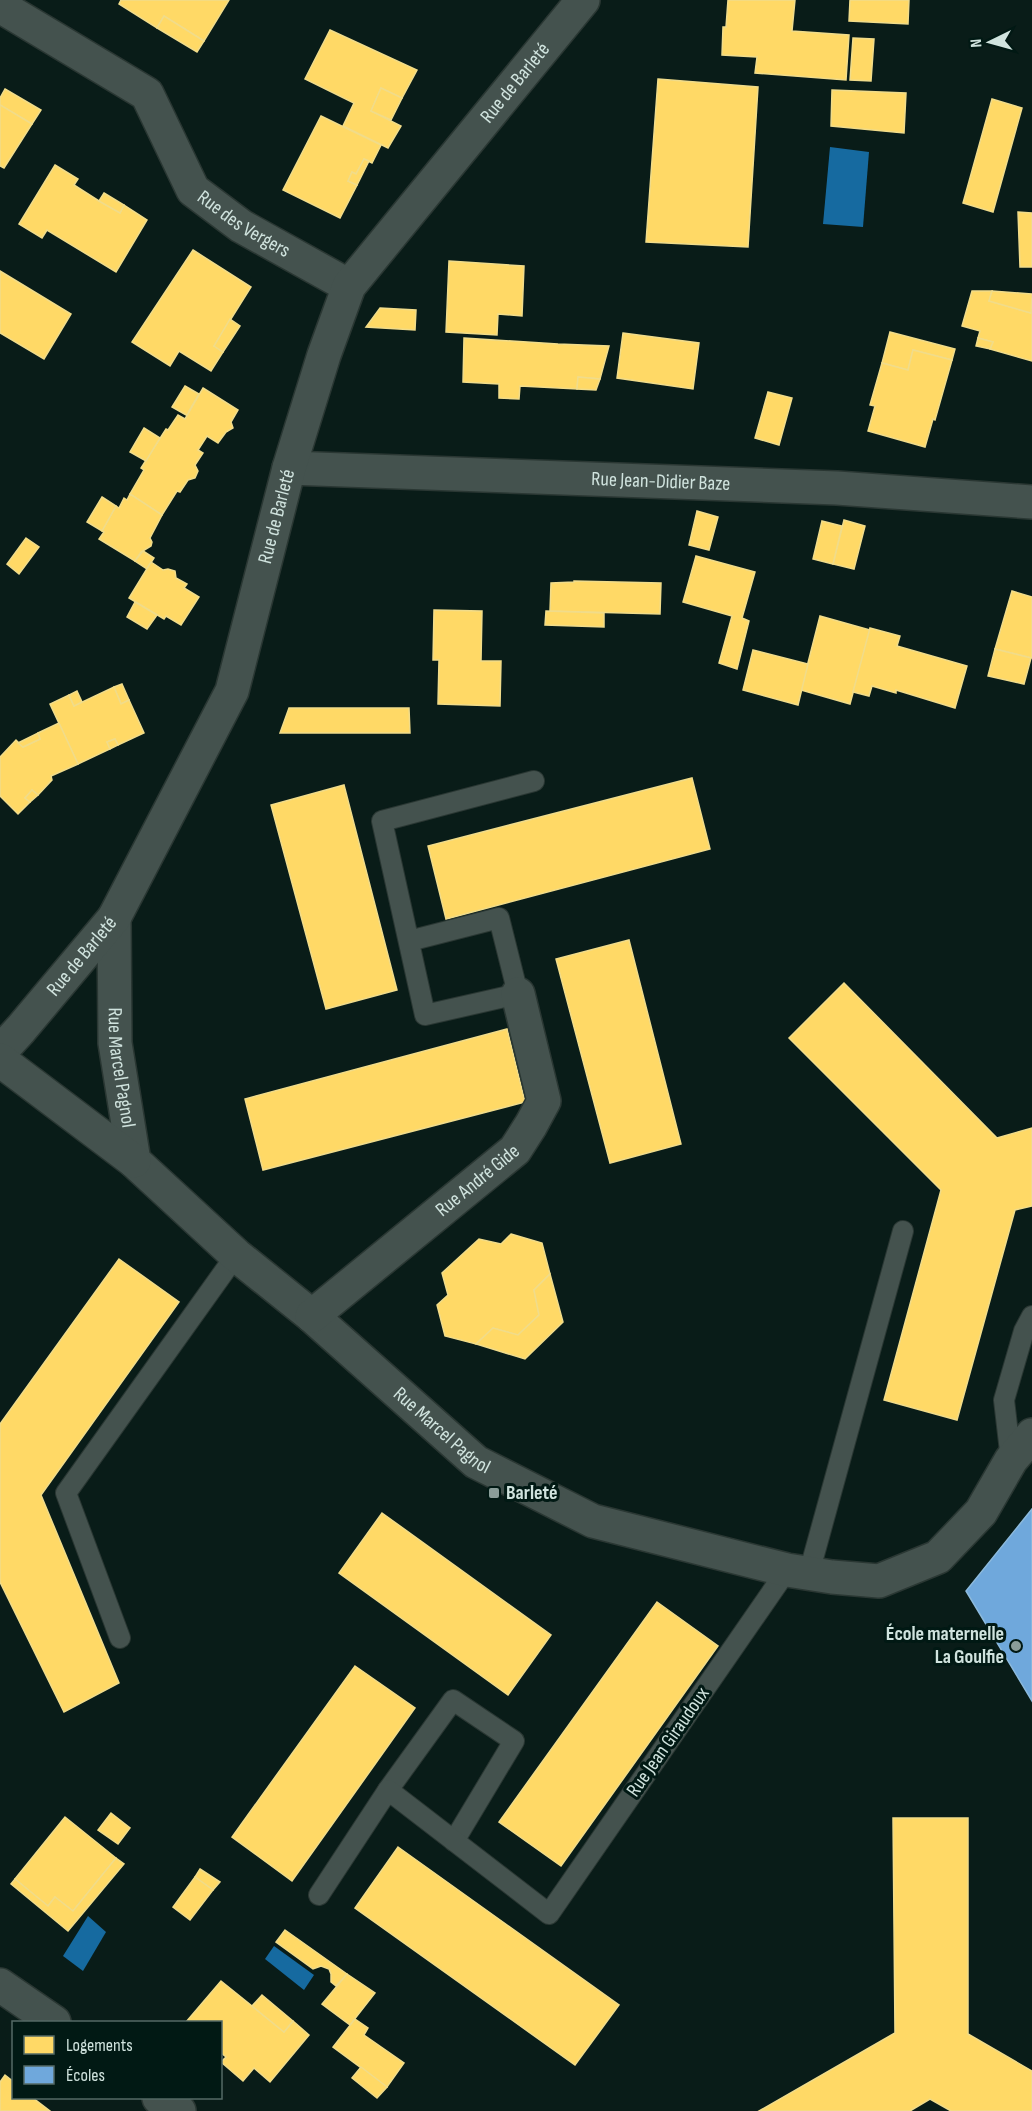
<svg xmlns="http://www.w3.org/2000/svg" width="1032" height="2111" viewBox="0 0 1032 2111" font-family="'Sofia Sans Condensed',sans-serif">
<rect width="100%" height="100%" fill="#091c18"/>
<g fill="#166aa0">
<polygon points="830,147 869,152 863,227 823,224"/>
<polygon points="88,1916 106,1932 83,1971 63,1956"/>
<polygon points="274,1946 314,1975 304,1990 265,1959"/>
</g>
<g fill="#ffd966" stroke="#f1dc8a" stroke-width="1.5">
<polygon points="121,0 229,0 204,41 164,16 157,28 119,4"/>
<polygon points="728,0 795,0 792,31 849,35 846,80 755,73 757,57 722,55 723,27 726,27"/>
<polygon points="850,0 909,0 908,24 849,21"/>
<polygon points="164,16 204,41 197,52 157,28"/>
<polygon points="330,30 417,70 402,98 381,88 371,111 401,126 388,148 343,126 354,103 305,79"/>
<polygon points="853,38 874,39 871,81 850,80"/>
<polygon points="658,79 758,87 748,247 646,242"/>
<polygon points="381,88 402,98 391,120 371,111"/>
<polygon points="5,89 41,110 32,124 0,105 0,98"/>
<polygon points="832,90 906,93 904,133 831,126"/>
<polygon points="992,99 1022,108 993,212 963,203"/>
<polygon points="0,105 32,124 4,168 0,166"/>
<polygon points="321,116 381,145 372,163 364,159 356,174 352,172 348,181 357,185 340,218 283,190"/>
<polygon points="364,159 369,161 357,185 348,181 352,172 356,174"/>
<polygon points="55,165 78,179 74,185 99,201 120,213 124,205 147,220 116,272 47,230 42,238 19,224"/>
<polygon points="104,193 124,205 120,213 99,201"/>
<polygon points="1018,212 1032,213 1032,267 1020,267"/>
<polygon points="193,250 251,287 214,346 223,352 211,371 179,351 170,366 132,342"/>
<polygon points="449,261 524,266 522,316 498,314 497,335 446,332"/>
<polygon points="0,271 71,314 44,359 0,333"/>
<polygon points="972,291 992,291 989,301 1031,313 1032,309 1032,361 990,349 993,342 978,338 980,331 962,326"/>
<polygon points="992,291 1032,294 1031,313 989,301"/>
<polygon points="380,308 416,310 415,330 366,327"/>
<polygon points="230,319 240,326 223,352 214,346"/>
<polygon points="890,332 955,349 952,360 913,350 908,370 882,363"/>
<polygon points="623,333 699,343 693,389 617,378"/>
<polygon points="464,338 558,344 609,346 600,379 578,377 577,389 520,386 519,399 499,398 499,384 463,382"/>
<polygon points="978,338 993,342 990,349 976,346"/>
<polygon points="913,350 952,360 935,420 933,419 925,447 868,431 875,406 870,405 882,363 908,370"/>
<polygon points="578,377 600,379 596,390 577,389"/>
<polygon points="185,386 199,394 189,411 188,416 172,407"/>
<polygon points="203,388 238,410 231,422 233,428 226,432 218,443 207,436 198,450 203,453 195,465 198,471 195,478 188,480 180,492 177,491 162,515 130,494 144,470 141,468 166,429 168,430 178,415 185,419"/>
<polygon points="768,392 792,398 779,445 755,438"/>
<polygon points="144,428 160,438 146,461 130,452"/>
<polygon points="130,494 162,515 150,538 152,542 151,546 141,552 135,561 99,539 104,532 102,531 116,506 119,508 124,498 127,500"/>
<polygon points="102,497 116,506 102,531 87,522"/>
<polygon points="697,511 718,517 709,550 689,545"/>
<polygon points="844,520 865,526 854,569 833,564"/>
<polygon points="822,521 842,526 833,564 813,559"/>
<polygon points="26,538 39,547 19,574 7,564"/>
<polygon points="143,551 154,558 147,569 135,561"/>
<polygon points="696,556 755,572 742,618 749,621 737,669 719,663 732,616 683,602"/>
<polygon points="151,562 163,570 168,569 175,571 176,578 187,584 184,588 199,597 181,625 166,616 164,619 129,598"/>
<polygon points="574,581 661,583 660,614 550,611 551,583 574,582"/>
<polygon points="1012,591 1032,597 1032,658 995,649"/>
<polygon points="135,602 157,615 147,629 127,617"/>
<polygon points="434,610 482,611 481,661 501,661 500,706 438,704 439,660 433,660"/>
<polygon points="546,611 604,613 604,627 545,625"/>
<polygon points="820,616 870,630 850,704 801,690"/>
<polygon points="870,628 900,636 897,646 967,666 955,708 896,690 896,693 872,686 869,696 853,692"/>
<polygon points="995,649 1031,658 1024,684 988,676"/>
<polygon points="753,650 808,664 798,705 743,690"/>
<polygon points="122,684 129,700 121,704 114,687"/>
<polygon points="114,687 121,704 129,700 144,733 118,745 115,739 107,742 110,749 78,764 50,704 69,695 74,706"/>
<polygon points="77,691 82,702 74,706 69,695"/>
<polygon points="289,708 409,708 410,733 280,733"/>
<polygon points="59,723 78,764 51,776 52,780 38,795 32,790 25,798 30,802 18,814 0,796 0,757 16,740 23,747 40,739 38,733"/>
<polygon points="38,733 40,739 23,747 18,743"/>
<polygon points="115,739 118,745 110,749 107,742"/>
<polygon points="692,778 710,849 446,919 428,846"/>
<polygon points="344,785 397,990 326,1009 271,805"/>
<polygon points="32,790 38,795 30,802 25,798"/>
<polygon points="629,940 681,1144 610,1163 556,959"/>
<polygon points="844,983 997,1138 1032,1128 1032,1206 1015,1210 957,1420 884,1400 941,1190 789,1038"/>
<polygon points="507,1029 525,1102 263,1170 245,1099"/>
<polygon points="511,1234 542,1243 550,1274 534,1290 539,1315 518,1335 493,1328 476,1344 445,1336 437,1305 448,1295 442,1273 479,1239 501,1244"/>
<polygon points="119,1259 179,1302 41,1495 119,1683 64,1712 0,1582 0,1424"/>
<polygon points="550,1274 563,1322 525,1359 476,1344 493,1328 518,1335 539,1315 534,1290"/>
<polygon points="382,1513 551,1635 508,1695 339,1573"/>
<polygon points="657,1602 718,1646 561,1866 499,1822"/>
<polygon points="355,1666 415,1708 292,1881 232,1837"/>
<polygon points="111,1813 130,1828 118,1844 98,1830"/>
<polygon points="65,1817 116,1858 73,1911 55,1897 48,1906 15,1879"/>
<polygon points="893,1818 968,1818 968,2034 1032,2071 1032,2111 951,2111 930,2099 910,2111 759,2111 895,2033"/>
<polygon points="398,1847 619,2005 575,2065 355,1908"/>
<polygon points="116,1858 124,1864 68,1931 11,1884 15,1879 48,1906 55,1897 73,1911"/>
<polygon points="200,1869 220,1882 213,1890 195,1877"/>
<polygon points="195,1877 213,1890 190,1920 173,1907"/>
<polygon points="285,1930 347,1974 336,1986 331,1982 331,1974 329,1969 321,1966 313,1969 276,1942"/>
<polygon points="347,1974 375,1993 350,2025 322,2004"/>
<polygon points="221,1981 284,2032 293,2021 309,2035 270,2082 254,2068 243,2081 221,2062 226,2057 220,2052 220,2022 186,2022"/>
<polygon points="262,1995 293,2021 284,2032 252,2006"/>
<polygon points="355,2019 368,2028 364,2035 404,2063 387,2087 333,2047"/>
<polygon points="361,2067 387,2087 377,2098 352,2078"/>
<polygon points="5,2075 14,2082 14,2098 33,2098 50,2111 0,2111 0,2082"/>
</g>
<polygon fill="#6fa8dc" stroke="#8cbadd" stroke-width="1.5" points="1032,1509 1032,1701 966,1591"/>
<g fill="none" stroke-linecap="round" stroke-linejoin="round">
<defs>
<g id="service">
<polyline points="409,941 499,918 518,994 425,1015 382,821 534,781"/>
<polyline points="1011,1460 1004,1400 1024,1331 1032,1316"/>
<polyline points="809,1573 903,1231"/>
<polyline points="120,1638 66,1493 236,1255"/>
<polyline points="388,1790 453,1700 514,1741 454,1841"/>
<polyline points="319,1895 388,1790 549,1914 787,1570"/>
</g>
<g id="minor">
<path id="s1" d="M0,6l147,88 46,96 48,36 108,60"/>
<path id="s2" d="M289,468l548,20 195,14"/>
<path id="s3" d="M114,918l1,125 19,118 102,94 76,61 164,146 117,59 194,49 45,7 47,4 59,-24 43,-45 30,-52 21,-25"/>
<path id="s4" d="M0,1052l21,-23 93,-111 118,-227 57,-223 35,-113 25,-69 234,-286"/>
<polyline points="0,1060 134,1161"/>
<path id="s5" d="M312,1316l203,-166 16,-25 13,-24 -26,-107"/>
<polyline points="0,1985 54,2022"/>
<polyline points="159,2098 179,2111"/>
</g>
</defs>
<use href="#service" stroke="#2a3733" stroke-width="22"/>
<use href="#minor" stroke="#2a3733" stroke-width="36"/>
<use href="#service" stroke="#44524e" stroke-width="20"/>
<use href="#minor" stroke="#44524e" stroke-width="33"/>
</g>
<g fill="#8a9d99" stroke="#011914" stroke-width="2">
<rect x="488" y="1487" width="12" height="12" rx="3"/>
<circle cx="1016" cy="1646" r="6"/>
</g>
<g text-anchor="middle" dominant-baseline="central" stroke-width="6" stroke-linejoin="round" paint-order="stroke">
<g font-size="20" fill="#d0e3de" stroke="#011914">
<text stroke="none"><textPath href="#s4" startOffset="1116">Rue de Barleté</textPath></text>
<text stroke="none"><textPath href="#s1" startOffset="339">Rue des Vergers</textPath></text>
<text stroke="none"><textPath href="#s2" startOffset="372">Rue Jean-Didier Baze</textPath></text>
<text stroke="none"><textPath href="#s4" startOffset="612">Rue de Barleté</textPath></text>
<text stroke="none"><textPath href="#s4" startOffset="126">Rue de Barleté</textPath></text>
<text stroke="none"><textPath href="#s3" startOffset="150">Rue Marcel Pagnol</textPath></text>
<text stroke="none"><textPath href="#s5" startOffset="214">Rue André Gide</textPath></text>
<text stroke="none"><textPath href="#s3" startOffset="654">Rue Marcel Pagnol</textPath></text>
<text transform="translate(668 1742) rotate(-55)">Rue Jean Giraudoux</text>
</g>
<g font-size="20" font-weight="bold" fill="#d0e3de" stroke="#011914" text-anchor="start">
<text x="506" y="1493">Barleté</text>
<text x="1004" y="1634" text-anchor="end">École maternelle<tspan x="1004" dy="23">La Goulfie</tspan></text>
</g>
</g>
<rect x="12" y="2021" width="210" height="78" fill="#011914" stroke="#546a65" stroke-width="1.5"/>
<rect x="24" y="2036" width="30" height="18" fill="#ffd966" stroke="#546a65" stroke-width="1.5"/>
<text x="66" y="2051" font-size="18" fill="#d0e3de">Logements</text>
<rect x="24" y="2066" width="30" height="18" fill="#6fa8dc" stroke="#546a65" stroke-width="1.5"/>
<text x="66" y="2081" font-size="18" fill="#d0e3de">Écoles</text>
<g transform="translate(990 42) rotate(265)" stroke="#011914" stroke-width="4.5" paint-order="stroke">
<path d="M0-4.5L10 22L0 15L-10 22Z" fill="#d0e3de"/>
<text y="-9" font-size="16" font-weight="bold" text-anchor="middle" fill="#d0e3de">N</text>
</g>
</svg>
